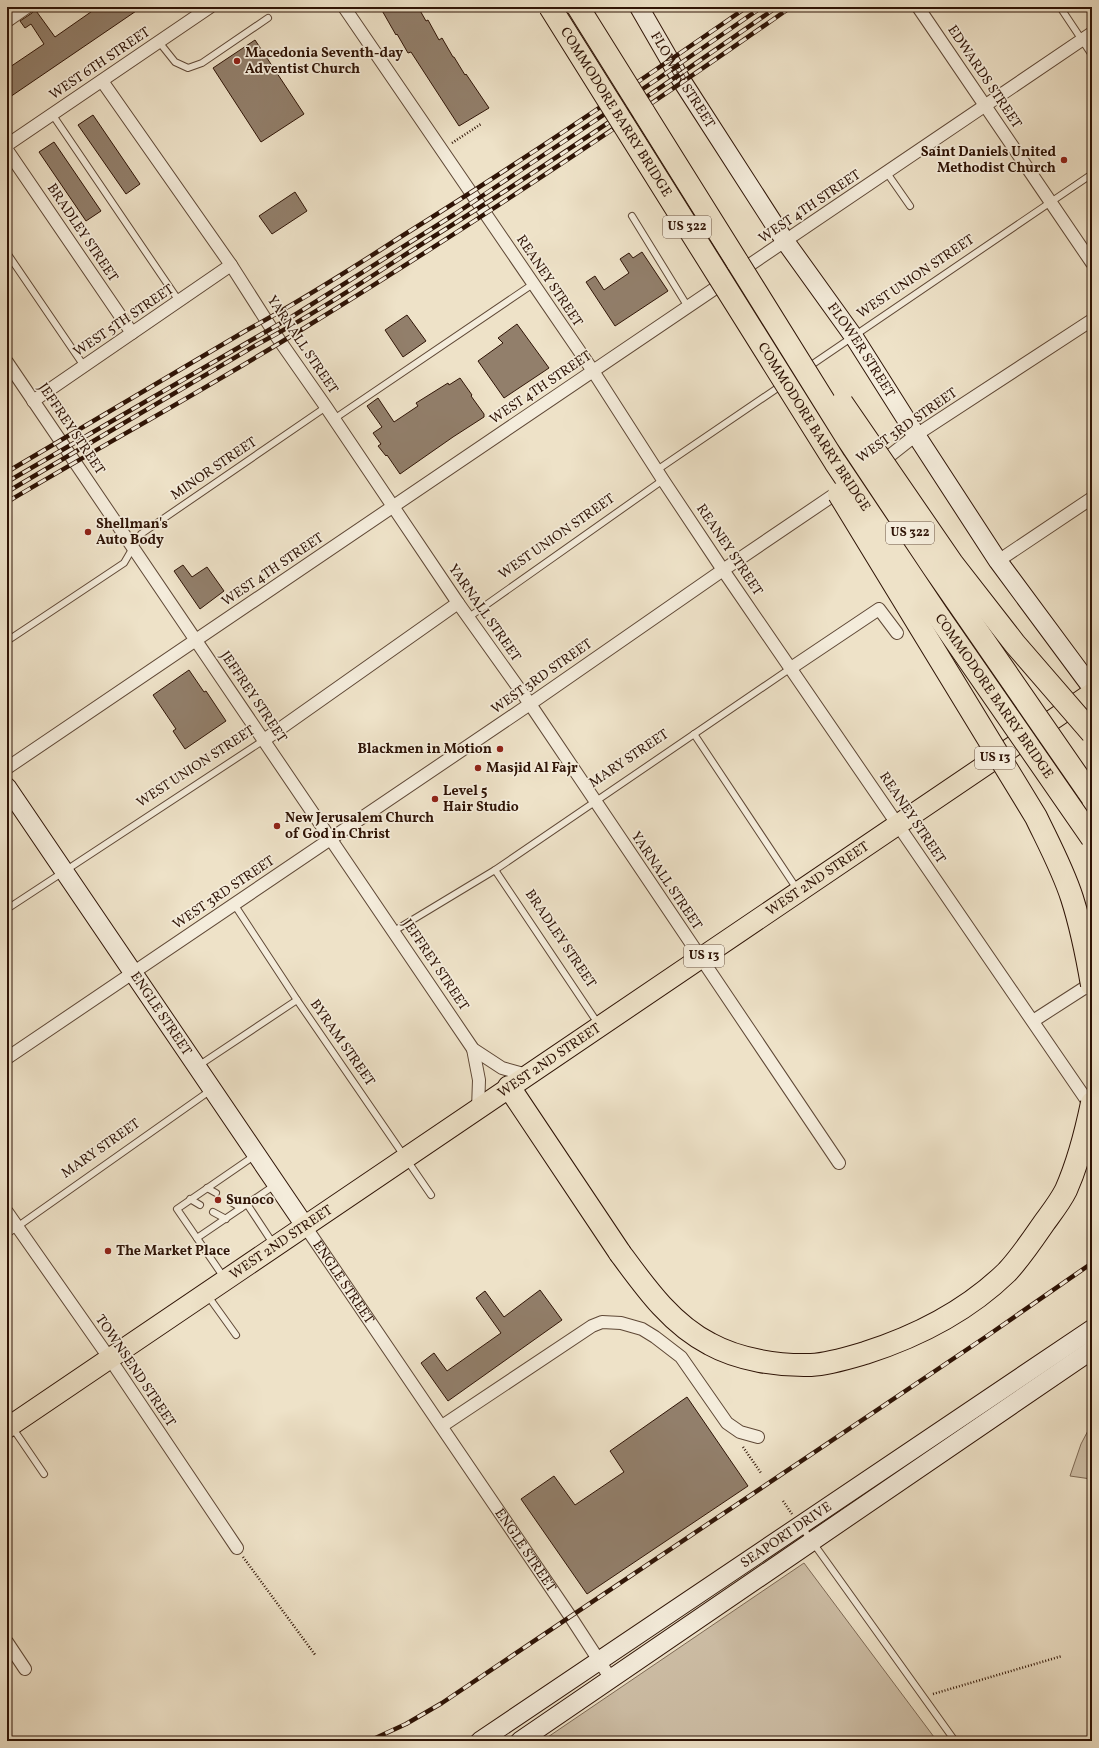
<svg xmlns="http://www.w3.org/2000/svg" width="1099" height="1748" viewBox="0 0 1099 1748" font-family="Vollkorn,serif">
<rect width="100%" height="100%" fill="#eee2c8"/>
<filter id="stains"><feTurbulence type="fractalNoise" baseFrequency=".005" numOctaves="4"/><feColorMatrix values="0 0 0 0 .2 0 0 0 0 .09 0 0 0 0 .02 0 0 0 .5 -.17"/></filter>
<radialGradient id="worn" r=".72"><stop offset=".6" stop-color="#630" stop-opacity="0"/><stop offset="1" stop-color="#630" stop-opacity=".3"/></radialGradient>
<g fill="#cebfa7" stroke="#7e6a56">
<polygon points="1092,1423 1092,1485 1091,1479 1070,1476 1081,1444"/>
<polygon points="804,1563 937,1741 542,1741"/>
</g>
<g fill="#927f6b" stroke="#2f1406">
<polygon points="98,7 142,7 7,99 7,69 44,44 31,24 25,28 20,21 32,13 34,8 55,37"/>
<polygon points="380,7 418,7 426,21 428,20 439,40 442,38 453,57 454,57 465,75 466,74 489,108 459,126 411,52 408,53 397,34 396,35"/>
<polygon points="255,40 304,114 261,142 213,68"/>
<polygon points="93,115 140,184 126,194 78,125"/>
<polygon points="54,142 101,211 86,221 39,152"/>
<polygon points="295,192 307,211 272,234 259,216"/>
<polygon points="642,252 668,291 615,326 586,282 595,276 604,290 629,273 620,259 629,253 633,258"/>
<polygon points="407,315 426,341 403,357 385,330"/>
<polygon points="517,324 549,368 504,398 478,361 503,343 498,338"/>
<polygon points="460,378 472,395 471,396 484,414 484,417 453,437 400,474 387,455 386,456 378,446 381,444 373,433 382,427 367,406 378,398 394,422 418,406 416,403 448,383 449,385"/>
<polygon points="183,565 192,577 207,567 224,591 200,609 174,571"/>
<polygon points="189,670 204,692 206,691 226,721 185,749 173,731 176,729 153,695"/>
<polygon points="540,1290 562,1320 448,1401 421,1363 434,1353 447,1371 501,1333 476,1298 485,1291 504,1317"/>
<polygon points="687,1397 748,1486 587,1594 521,1499 554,1476 575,1505 624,1472 610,1451"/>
</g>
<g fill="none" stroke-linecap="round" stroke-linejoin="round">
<defs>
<g id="lane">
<polyline points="1060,7 1092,55"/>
<polyline points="159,42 175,62 188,68 202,63 268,18"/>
<polyline points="52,114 179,301"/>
<polyline points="887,173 910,206"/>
<polyline points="632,216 688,307"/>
<polyline points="7,253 84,366"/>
<polyline points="334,419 533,284"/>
<polyline points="657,470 1092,174"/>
<polyline points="469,617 663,480"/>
<polyline points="7,641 124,563 141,534 326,407"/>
<polyline points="694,734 797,889"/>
<polyline points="495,870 599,1025"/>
<polyline points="234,904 297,1000 431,1195"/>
<polyline points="7,909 264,740"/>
<polyline points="394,931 495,870 791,668"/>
<polyline points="198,1066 297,1000"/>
<polyline points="207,1188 216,1193"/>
<polyline points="190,1199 200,1205"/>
<polyline points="231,1202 241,1208"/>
<polyline points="247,1204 274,1245"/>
<polyline points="213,1212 226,1219"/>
<polyline points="7,1234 211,1090"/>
<polyline points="197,1238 275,1185"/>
<polyline points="225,1279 177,1209 254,1156"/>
<polyline points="208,1296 236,1335"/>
<polyline points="12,1427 44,1474"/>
<polyline points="801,1526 955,1741"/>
</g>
<g id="street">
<polyline points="344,7 593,371 663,480 723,570 1092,1108"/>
<polyline points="918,7 1092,263"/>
<polyline points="7,21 27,7"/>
<polyline points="102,81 231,265 275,334 326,407 458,603 530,704 839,1163"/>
<polyline points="7,145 210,7"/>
<polyline points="7,150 132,333"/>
<polyline points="7,362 473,1049 502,1068 527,1075"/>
<polyline points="33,401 231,265"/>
<polyline points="878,465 916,435 1092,320"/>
<polyline points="998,561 1092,498"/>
<polyline points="791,668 879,609 897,633"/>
<polyline points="264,740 458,603"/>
<polyline points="7,768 1092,33"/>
<polyline points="1033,1021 1092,983"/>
<polyline points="473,1049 479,1080 478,1109"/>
<polyline points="7,1058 530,704 723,570 841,490"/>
<polyline points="7,1212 110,1359 237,1548"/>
<path id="s1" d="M305,1226l265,390 41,63"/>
<polyline points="442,1426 592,1326 602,1322 621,1323 642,1329 655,1337 681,1357 727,1423 740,1432 758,1437"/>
<polyline points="7,1642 25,1669"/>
</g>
<g id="secondary">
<path id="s2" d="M639,7l41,71 105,163 69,96 62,98 82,126 94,127"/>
<path id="s3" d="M7,787l298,439"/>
<path id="s4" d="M480,1741l612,-412"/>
<polyline points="520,1741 1092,1350"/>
</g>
<g id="primary">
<path id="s5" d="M7,1428l1085,-735"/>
</g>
<g id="highway">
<polyline points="643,111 738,263"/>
<polyline points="509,1087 620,1253"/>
</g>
</defs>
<use href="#lane" stroke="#5f4836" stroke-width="8"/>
<use href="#street" stroke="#5f4836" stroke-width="14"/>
<use href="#secondary" stroke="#2f1406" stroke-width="20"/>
<use href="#primary" stroke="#2f1406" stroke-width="22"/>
<use href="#highway" stroke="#2f1406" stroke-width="24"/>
<g stroke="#2f1406" stroke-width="2.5" stroke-dasharray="1 2" stroke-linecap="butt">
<polyline points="452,143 481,124"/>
<polyline points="743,1447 761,1473"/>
<polyline points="783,1501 792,1514"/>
<polyline points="243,1557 316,1656"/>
<polyline points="933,1694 1062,1656"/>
</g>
<use href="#lane" stroke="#f4ecdb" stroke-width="6"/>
<use href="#street" stroke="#f4ecdb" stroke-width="12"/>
<use href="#secondary" stroke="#f4ecdb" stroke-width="18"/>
<use href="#primary" stroke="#eee2c8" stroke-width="20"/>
<use href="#highway" stroke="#eee2c8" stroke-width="22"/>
<defs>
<g id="rail">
<path d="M7,472l240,-142c54,-29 104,-61 155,-94 117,-73 231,-150 345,-229"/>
<polyline points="7,482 293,316 455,214 659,78 762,7"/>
<path d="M7,492l251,-148c57,-30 112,-67 167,-102 120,-75 236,-154 352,-235"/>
<path d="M7,502c98,-58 197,-112 294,-172 167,-102 330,-211 490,-323"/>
<polyline points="369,1741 406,1724 442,1703 987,1336 1092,1263"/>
</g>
</defs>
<use href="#rail" stroke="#2f1406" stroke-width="4.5"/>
<use href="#rail" stroke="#f4ecdb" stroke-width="3" stroke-dasharray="9" stroke-linecap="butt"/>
<defs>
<g id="highway-bridge">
<path id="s6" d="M550,7l285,455 102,152 155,224"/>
<polyline points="578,7 643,111"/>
<polyline points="738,263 847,438 933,567 1092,797"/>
<polyline points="842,403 952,563 1015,644 1092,733"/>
<path d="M839,494l197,323c13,27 27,53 36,81 9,28 15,58 20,87"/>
<path d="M620,1253c25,34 51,71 90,91 29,16 69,22 101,21 18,-1 37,-7 54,-12 53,-17 102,-42 142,-81 14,-15 26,-33 37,-49 8,-11 16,-21 22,-33 12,-27 20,-58 26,-87"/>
</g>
</defs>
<use href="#highway-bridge" stroke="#2f1406" stroke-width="24" stroke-linecap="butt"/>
<use href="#highway-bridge" stroke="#eee2c8" stroke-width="22"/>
</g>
<g fill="#8f2418" stroke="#f4ecdb" stroke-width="1.5">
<circle cx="237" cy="61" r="4"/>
<circle cx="1064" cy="160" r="4"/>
<circle cx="88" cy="532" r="4"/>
<circle cx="500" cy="749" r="4"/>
<circle cx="478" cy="768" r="4"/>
<circle cx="435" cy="799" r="4"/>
<circle cx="277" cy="826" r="4"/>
<circle cx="218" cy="1200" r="4"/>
<circle cx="108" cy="1251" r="4"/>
</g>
<g text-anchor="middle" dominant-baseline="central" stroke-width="3.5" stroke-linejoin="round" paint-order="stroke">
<g fill="#f4ecdb" stroke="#6a5546" stroke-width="1">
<rect x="663" y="216" width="48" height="22" rx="3"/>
<rect x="886" y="522" width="48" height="22" rx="3"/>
<rect x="975" y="747" width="40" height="22" rx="3"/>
<rect x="684" y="945" width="40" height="22" rx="3"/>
</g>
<g font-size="13" font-weight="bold" fill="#2f1406">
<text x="687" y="227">US 322</text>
<text x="910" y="533">US 322</text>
<text x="995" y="758">US 13</text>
<text x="704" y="956">US 13</text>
</g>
<g font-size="14" font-weight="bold" fill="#2f1406" stroke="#f4ecdb" text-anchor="start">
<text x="245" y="53">Macedonia Seventh-day<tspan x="245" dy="16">Adventist Church</tspan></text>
<text x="1056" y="152" text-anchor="end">Saint Daniels United<tspan x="1056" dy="16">Methodist Church</tspan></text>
<text x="96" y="524">Shellman's<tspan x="96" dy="16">Auto Body</tspan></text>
<text x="492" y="749" text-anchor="end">Blackmen in Motion</text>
<text x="486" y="768">Masjid Al Fajr</text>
<text x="443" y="791">Level 5<tspan x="443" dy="16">Hair Studio</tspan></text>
<text x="285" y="818">New Jerusalem Church<tspan x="285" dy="16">of God in Christ</tspan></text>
<text x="226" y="1200">Sunoco</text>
<text x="116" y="1251">The Market Place</text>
</g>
<g font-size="14" fill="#2f1406" stroke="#f4ecdb">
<text transform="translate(100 64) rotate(-34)">WEST 6TH STREET</text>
<text transform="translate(984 77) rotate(56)">EDWARDS STREET</text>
<text stroke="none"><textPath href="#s2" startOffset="85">FLOWER STREET</textPath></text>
<text stroke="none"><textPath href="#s6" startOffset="124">COMMODORE BARRY BRIDGE</textPath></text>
<text transform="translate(810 207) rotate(-34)">WEST 4TH STREET</text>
<text transform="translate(82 233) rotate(56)">BRADLEY STREET</text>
<text transform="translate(916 277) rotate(-34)">WEST UNION STREET</text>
<text transform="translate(549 281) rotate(56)">REANEY STREET</text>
<text transform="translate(124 321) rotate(-34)">WEST 5TH STREET</text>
<text transform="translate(302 345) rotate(56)">YARNALL STREET</text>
<text stroke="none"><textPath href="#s2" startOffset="409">FLOWER STREET</textPath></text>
<text transform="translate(541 388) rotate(-34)">WEST 4TH STREET</text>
<text transform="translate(907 426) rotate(-35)">WEST 3RD STREET</text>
<text stroke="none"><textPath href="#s6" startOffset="496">COMMODORE BARRY BRIDGE</textPath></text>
<text transform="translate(71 429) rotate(56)">JEFFREY STREET</text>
<text transform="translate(214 469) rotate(-34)">MINOR STREET</text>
<text transform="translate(557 537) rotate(-35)">WEST UNION STREET</text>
<text transform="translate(729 550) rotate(56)">REANEY STREET</text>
<text transform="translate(273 570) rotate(-34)">WEST 4TH STREET</text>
<text transform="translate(484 613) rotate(55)">YARNALL STREET</text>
<text transform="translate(542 677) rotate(-35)">WEST 3RD STREET</text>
<text transform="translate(253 697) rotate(56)">JEFFREY STREET</text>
<text stroke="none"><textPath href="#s6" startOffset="820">COMMODORE BARRY BRIDGE</textPath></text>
<text transform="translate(629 759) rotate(-34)">MARY STREET</text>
<text transform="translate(196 767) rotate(-33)">WEST UNION STREET</text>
<text transform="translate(912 818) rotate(56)">REANEY STREET</text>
<text stroke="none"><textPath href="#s5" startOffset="979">WEST 2ND STREET</textPath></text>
<text transform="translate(666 881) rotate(56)">YARNALL STREET</text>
<text transform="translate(224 893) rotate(-34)">WEST 3RD STREET</text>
<text transform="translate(560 939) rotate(56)">BRADLEY STREET</text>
<text transform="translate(435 965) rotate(56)">JEFFREY STREET</text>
<text stroke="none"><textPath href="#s3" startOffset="274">ENGLE STREET</textPath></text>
<text transform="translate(342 1043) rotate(55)">BYRAM STREET</text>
<text stroke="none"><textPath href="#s5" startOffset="655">WEST 2ND STREET</textPath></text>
<text transform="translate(101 1149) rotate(-35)">MARY STREET</text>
<text stroke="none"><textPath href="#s5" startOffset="331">WEST 2ND STREET</textPath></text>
<text stroke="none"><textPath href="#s1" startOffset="68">ENGLE STREET</textPath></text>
<text transform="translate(135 1371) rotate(56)">TOWNSEND STREET</text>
<text stroke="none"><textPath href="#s4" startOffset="369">SEAPORT DRIVE</textPath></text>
<text stroke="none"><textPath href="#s1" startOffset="392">ENGLE STREET</textPath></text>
</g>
</g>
<rect width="1099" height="1748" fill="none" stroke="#eee2c8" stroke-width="24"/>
<rect x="8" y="8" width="1083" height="1732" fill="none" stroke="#2f1406" stroke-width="2"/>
<rect x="12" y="12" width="1075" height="1724" fill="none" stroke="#2f1406"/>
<rect width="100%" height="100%" filter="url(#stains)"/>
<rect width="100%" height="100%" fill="url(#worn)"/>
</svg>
